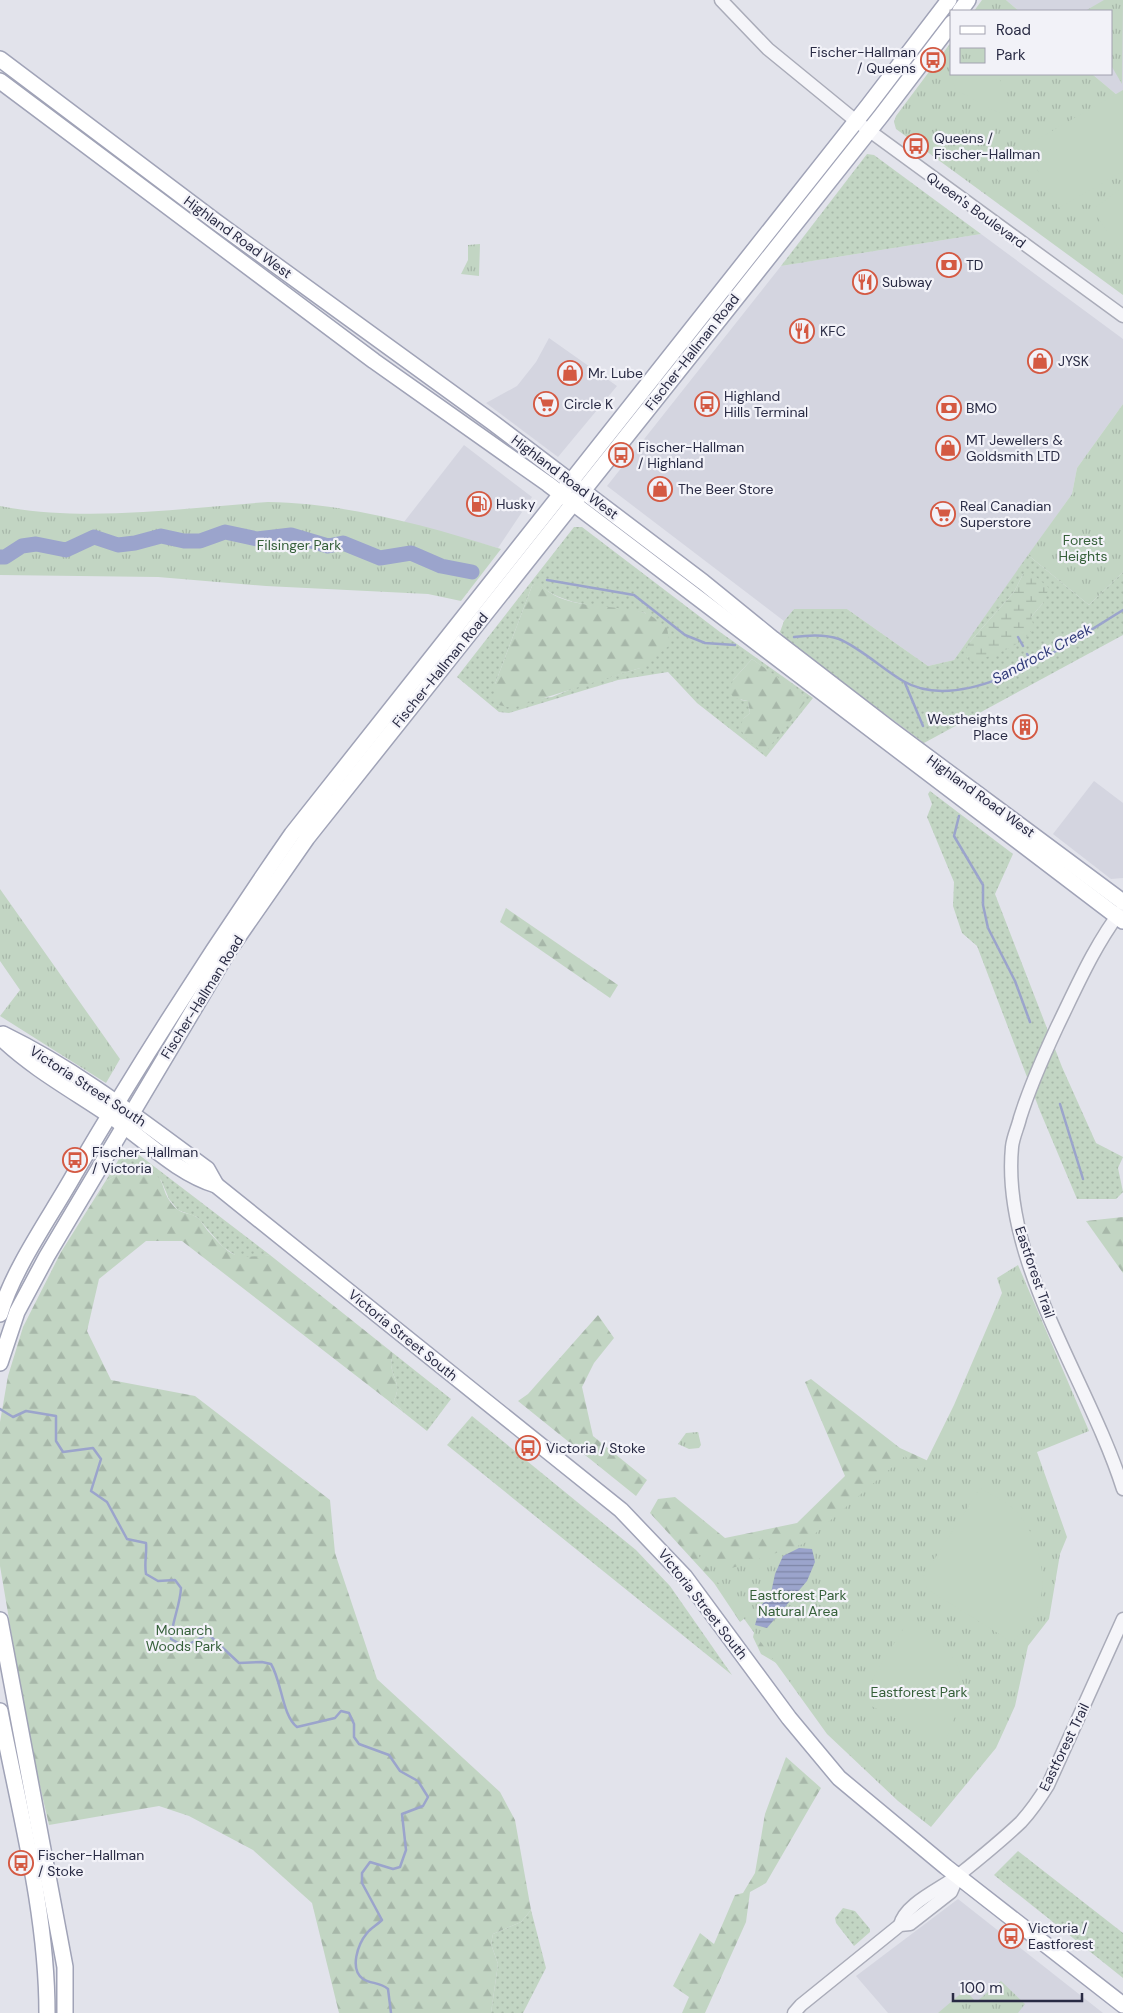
<svg xmlns="http://www.w3.org/2000/svg" width="1123" height="2013" viewBox="0 0 1123 2013" font-family="'DM Sans',sans-serif">
<defs>
<pattern id="grass-dots" width="8" height="8" patternUnits="userSpaceOnUse" patternTransform="scale(1.25)"><rect width="8" height="8" fill="#c2d5c3"/><path d="M2 2h.1M6 6h.1" fill="none" stroke="#a7b7a9" stroke-width="1.8" stroke-linecap="round"/></pattern>
<pattern id="forest-firs" width="22" height="20" patternUnits="userSpaceOnUse" patternTransform="scale(1.25)"><rect width="22" height="20" fill="#c2d5c3"/><path d="M5 1l3.5 6h-7zM16 11l3.5 6h-7z" fill="#a7b7a9"/></pattern>
<pattern id="wetland-marsh" width="20" height="14" patternUnits="userSpaceOnUse" patternTransform="scale(1.25)"><rect width="20" height="14" fill="#c2d5c3"/><path d="M1 5h8M5 5V1M11 12h8M15 12V8" fill="none" stroke="#a7b7a9"/></pattern>
<pattern id="park-tufts" width="24" height="20" patternUnits="userSpaceOnUse" patternTransform="scale(1.25)"><rect width="24" height="20" fill="#c2d5c3"/><path d="M3 7l-1-3M5 7V3M7 7l1-3M15 17l-1-3M17 17v-4M19 17l1-3" fill="none" stroke="#a7b7a9"/></pattern>
<pattern id="water-rules" width="6" height="5" patternUnits="userSpaceOnUse" patternTransform="scale(1.25)"><rect width="6" height="5" fill="#9ba4cc"/><path d="M0 2.5h6" fill="none" stroke="#7e86a7"/></pattern>
</defs>
<rect width="100%" height="100%" fill="#e2e3eb"/>
<g fill="#d4d5e0">
<polygon points="1006,0 1123,0 1123,100 1092,74 1112,74 1112,11 1019,11"/>
<polygon points="981,234 1123,339 1123,404 1077,468 1072,494 954,660 928,666 847,609 794,609 784,621 607,486 781,266"/>
<polygon points="549,338 617,386 558,457 486,403 517,386 536,362"/>
<polygon points="464,445 532,497 498,548 404,522"/>
<polygon points="1094,781 1123,803 1123,878 1111,879 1053,834"/>
<polygon points="958,1899 1103,2013 888,2013 856,1976"/>
</g>
<g fill="url(#grass-dots)" fill-rule="evenodd">
<polygon points="867,154 874,155 981,234 781,266"/>
<path d="M574,527h8l138,105 93,66 -47,59 -69,-54 -29,-31 -50,8 -109,33 -10,-1 -42,-35zM539,583c18,24 78,25 107,30l-6,55 -61,18 -27,11 -57,7v-20l37,-98zM752,659l47,35 5,2 -61,23 7,-6 -2,-12 -7,-1 -8,-20z"/>
<path d="M1028,555l61,50 34,-33v63l-199,108 -134,-100 -10,-11 4,-11 10,-12h53l81,57 26,-6zM1023,574l20,29 -12,14 -63,27 46,-52z"/>
<polygon points="930,791 1013,854 995,894 1062,1067 1096,1143 1123,1157 1118,1168 1123,1192 1116,1199 1077,1199 1040,1111 977,946 962,933 953,906 954,882 927,817 932,804 928,794"/>
<polygon points="130,1148 270,1255 249,1259 238,1257 223,1247 197,1217 178,1210 169,1199 161,1180 128,1168 105,1182 122,1154"/>
<path d="M393,1353l58,46 -24,32 -24,-19 -9,-12c8,-15 -1,-21 -3,-35 0,-3 1,-8 2,-12z"/>
<polygon points="472,1416 636,1550 670,1586 732,1675 447,1445"/>
<polygon points="1018,1851 1123,1933 1123,1978 994,1875"/>
<polygon points="843,1908 855,1911 870,1929 870,1932 854,1946 836,1923 835,1918"/>
<polygon points="531,1910 546,1968 523,2013 491,2013 498,1964 491,1944 493,1934 521,1922"/>
</g>
<g fill="url(#forest-firs)">
<path d="M539,582c20,29 74,21 106,31 7,2 15,10 22,15l3,17 -30,23 -128,40 -18,-4 1,-20 37,-98z"/>
<polygon points="752,659 804,696 806,701 764,754 745,737 740,728 743,719 750,713 748,701 734,698 729,692 733,680"/>
<polygon points="506,908 618,985 610,998 500,922"/>
<path d="M128,1168c48,4 25,19 49,41 5,5 15,4 21,9 3,3 6,8 9,12 26,28 26,29 63,25l123,98c-1,4 -2,9 -2,12 2,14 11,20 3,35l9,12 -221,-171h-36l-47,38 -12,52 24,49 84,16 135,104 5,53 42,126 123,113 15,28 16,90 -10,12 -28,12 -2,10 7,20 -7,49h-152l-27,-110 -59,-53 -64,-34 -30,-10 -110,19 -19,-82 -30,-177v-144l8,-46 15,-49 38,-75 44,-70z"/>
<polygon points="1123,1217 1123,1273 1086,1221"/>
<polygon points="598,1315 614,1338 594,1363 582,1387 593,1436 647,1480 636,1496 518,1401 528,1394"/>
<polygon points="811,1379 900,1448 937,1465 845,1704 761,1654 753,1637 760,1607 740,1622 714,1583 650,1513 658,1499 675,1497 725,1538 797,1523 845,1476 805,1382"/>
<polygon points="786,1757 821,1788 766,1883 750,1892 746,1922 705,2013 682,2013 689,1997 673,1986 700,1933 714,1944 735,1895 743,1893 755,1873 765,1814"/>
</g>
<path fill="url(#wetland-marsh)" d="M1029,571l20,17 -6,15 -12,14 3,10c-13,21 -41,28 -63,35l-6,-6 3,-12 46,-52 9,-18z"/>
<g fill="url(#park-tufts)">
<polygon points="982,0 1006,0 1019,11 974,11"/>
<polygon points="1104,0 1123,0 1122,84 1112,67 1112,11 1085,11"/>
<polygon points="952,41 952,74 1092,74 1123,100 1123,295 896,129 894,122 896,116"/>
<polygon points="480,244 479,276 461,274 468,260 468,245"/>
<polygon points="1123,404 1123,572 1089,605 1028,555 1072,494 1077,468"/>
<path d="M268,502c77,1 160,24 233,47l-40,52 -33,-7 -162,-8 -108,-9 -158,-2v-69c86,17 181,2 268,-4z"/>
<polygon points="0,889 120,1059 106,1083 0,1016 20,990 0,961"/>
<polygon points="1018,1265 1089,1431 1037,1452 1067,1537 1060,1554 1049,1619 1028,1646 1015,1706 996,1748 931,1827 898,1801 827,1734 696,1552 732,1568 803,1544 905,1456 921,1472 954,1405 1002,1293 997,1278"/>
<polygon points="698,1432 701,1445 699,1448 689,1449 678,1444 686,1433"/>
<polygon points="1001,1981 1025,2004 1018,2013 938,2013 965,1990 976,2002"/>
</g>
<g fill="#c2d5c3">
<polygon points="957,74 998,74 1009,106 1003,115 956,90 952,79"/>
<polygon points="1123,90 1123,171 1059,208 1024,147"/>
<polygon points="1123,188 1123,255 1092,209"/>
<path d="M980,1488c11,7 27,13 36,23 20,22 32,60 24,90 -5,17 -16,29 -28,41l-84,-52 -5,-13z"/>
<polygon points="910,1618 935,1636 957,1663 965,1690 945,1743 863,1702 876,1672"/>
</g>
<polygon fill="url(#water-rules)" points="799,1548 812,1549 815,1562 807,1581 767,1628 755,1625 760,1607 771,1593 775,1574 783,1556"/>
<g fill="none" stroke-linecap="round" stroke-linejoin="round">
<g stroke="#9ba4cc" stroke-width="2.5">
<polyline points="547,580 634,595 685,635 705,643 735,645"/>
<path d="M794,637c15,-2 31,-3 45,2 20,8 45,31 64,42 63,37 167,-39 220,-71"/>
<polyline points="1018,637 1023,646"/>
<polyline points="1027,654 1032,662"/>
<polyline points="905,683 923,726"/>
<polyline points="959,816 954,836 983,885 983,905 988,928 1015,981 1030,1022"/>
<polyline points="1060,1104 1083,1179"/>
<path d="M0,1409l13,8 13,-6 30,5v25l7,11 30,-4 8,11 -10,32 16,11 20,37 19,4c1,11 -2,20 0,31l12,7 17,-1 6,8c-1,18 -9,33 -10,51l11,6 9,-2 17,-9 31,29 23,-1 9,2c11,18 11,51 26,63l38,-9 6,-7 8,2 5,11v13l5,7 30,11 11,16 18,10 10,16 -5,9 -21,8 4,36 -6,17 -7,2 -23,-7 -8,11v10l20,37c-5,5 -11,8 -15,13 -9,11 -18,36 -4,46 8,5 17,3 25,10l3,24"/>
</g>
<polyline stroke="#9ba4cc" stroke-width="15" points="0,557 5,557 22,546 36,544 66,550 94,537 118,545 135,543 161,536 184,541 200,541 225,532 257,539 291,535 328,546 343,543 380,558 411,553 441,566 472,572"/>
<defs>
<g id="minor">
<polyline points="721,0 768,49 856,121 1123,316"/>
<path d="M1123,908c-28,36 -46,78 -66,119 -14,30 -27,59 -37,91 -2,9 -7,19 -8,29 -11,115 77,234 111,342"/>
<path d="M900,1925c5,-22 43,-37 60,-51 20,-16 42,-34 61,-52 10,-11 19,-24 27,-37l75,-166"/>
<polyline points="794,2013 801,2005 900,1925 910,1924 951,1892 958,1876"/>
</g>
<g id="major">
<polyline points="960,11 968,0"/>
<polyline points="0,59 215,221 492,422 703,582 773,639 890,729 1123,902"/>
<polyline points="0,81 374,361 548,484 1123,921"/>
<path d="M3,1034c74,36 139,87 204,135l9,16"/>
<path d="M0,1037c33,32 74,54 112,80 33,23 65,56 104,68l405,325 64,67 104,141 50,60 107,89 177,138"/>
<path d="M0,1314c14,-47 51,-98 75,-141 68,-116 140,-228 217,-339l576,-728 81,-106"/>
<polyline points="0,1363 17,1312 47,1256 229,950 307,838 881,116 952,23"/>
<polyline points="0,1620 65,1967 65,2013"/>
<path d="M0,1711c19,99 47,201 47,302"/>
</g>
</defs>
<use href="#minor" stroke="#aaacb9" stroke-width="15"/>
<use href="#major" stroke="#a0a3b7" stroke-width="18"/>
<use href="#minor" stroke="#f5f5f9" stroke-width="12"/>
<use href="#major" stroke="#fff" stroke-width="15"/>
</g>
<defs>
<symbol id="bus-ring" viewBox="-11 -11 22 22"><circle r="9.5" fill="#f2f2f8" stroke="#d45942" stroke-width="1.5"/><path d="M-5-6H5V4H4V6H2V4H-2V6H-4V4H-5ZM-3.5-4V0h7V-4ZM-3.5 1.2v1.5H-2V1.2ZM2 1.2v1.5H3.5V1.2Z" fill="#d45942"/></symbol>
<symbol id="bank-ring" viewBox="-11 -11 22 22"><circle r="9.5" fill="#f2f2f8" stroke="#d45942" stroke-width="1.5"/><path d="M-6-4H6V4H-6ZM0-2.3a2.3 2.3 0 1 0 0 4.6a2.3 2.3 0 1 0 0-4.6Z" fill="#d45942"/></symbol>
<symbol id="restaurant-ring" viewBox="-11 -11 22 22"><circle r="9.5" fill="#f2f2f8" stroke="#d45942" stroke-width="1.5"/><path d="M-5-6h1v4h1v-4h1v4h1v-4h1v5L-1.5 .5V6h-2V.5L-5-1ZM5-6V6H3V1.5H1.5Q1.5-4 5-6Z" fill="#d45942"/></symbol>
<symbol id="shop-ring" viewBox="-11 -11 22 22"><circle r="9.5" fill="#f2f2f8" stroke="#d45942" stroke-width="1.5"/><path d="M-5-2.5h2.3a2.7 3.5 0 0 1 5.4 0H5L5.5 6h-11ZM-1.5-2.5h3a1.5 2.3 0 0 0-3 0Z" fill="#d45942"/></symbol>
<symbol id="supermarket-ring" viewBox="-11 -11 22 22"><circle r="9.5" fill="#f2f2f8" stroke="#d45942" stroke-width="1.5"/><path d="M-6-5.5h2.5l.6 2H6L4.5 2H-2.5L-4.4-4H-6ZM-1.5 3.2a1.3 1.3 0 1 0 .1 0ZM3 3.2a1.3 1.3 0 1 0 .1 0Z" fill="#d45942"/></symbol>
<symbol id="fuel-ring" viewBox="-11 -11 22 22"><circle r="9.5" fill="#f2f2f8" stroke="#d45942" stroke-width="1.5"/><path d="M-5.5-6h7V0h2V4h1.3V-2.5L3-4.5l.8-.8L6-3V5H2.5V1h-1V6h-7ZM-4.2-4.7v3.2H.2V-4.7Z" fill="#d45942"/></symbol>
<symbol id="building-ring" viewBox="-11 -11 22 22"><circle r="9.5" fill="#f2f2f8" stroke="#d45942" stroke-width="1.5"/><path d="M-4-6H4V6H1V3H-1V6H-4ZM-2.5-4.3h1.7v1.8h-1.7ZM.8-4.3h1.7v1.8H.8ZM-2.5-1h1.7V.8h-1.7ZM.8-1h1.7V.8H.8Z" fill="#d45942"/></symbol>
</defs>
<g fill-rule="evenodd">
<use href="#bus-ring" x="919" y="46" width="28" height="28"/>
<use href="#bus-ring" x="902" y="132" width="28" height="28"/>
<use href="#bank-ring" x="935" y="251" width="28" height="28"/>
<use href="#restaurant-ring" x="851" y="268" width="28" height="28"/>
<use href="#restaurant-ring" x="788" y="317" width="28" height="28"/>
<use href="#shop-ring" x="1026" y="347" width="28" height="28"/>
<use href="#shop-ring" x="556" y="359" width="28" height="28"/>
<use href="#supermarket-ring" x="532" y="390" width="28" height="28"/>
<use href="#bus-ring" x="693" y="390" width="28" height="28"/>
<use href="#bank-ring" x="935" y="394" width="28" height="28"/>
<use href="#shop-ring" x="934" y="434" width="28" height="28"/>
<use href="#bus-ring" x="607" y="441" width="28" height="28"/>
<use href="#shop-ring" x="646" y="475" width="28" height="28"/>
<use href="#fuel-ring" x="465" y="490" width="28" height="28"/>
<use href="#supermarket-ring" x="929" y="500" width="28" height="28"/>
<use href="#building-ring" x="1011" y="713" width="28" height="28"/>
<use href="#bus-ring" x="61" y="1146" width="28" height="28"/>
<use href="#bus-ring" x="514" y="1434" width="28" height="28"/>
<use href="#bus-ring" x="7" y="1849" width="28" height="28"/>
<use href="#bus-ring" x="997" y="1922" width="28" height="28"/>
</g>
<g text-anchor="middle" dominant-baseline="central" stroke-width="4.5" stroke-linejoin="round" paint-order="stroke">
<g font-size="14" fill="#292b44" stroke="#f2f2f8" text-anchor="start">
<text x="916" y="52" text-anchor="end">Fischer-Hallman<tspan x="916" dy="16">/ Queens</tspan></text>
<text x="934" y="138">Queens /<tspan x="934" dy="16">Fischer-Hallman</tspan></text>
<text x="966" y="265">TD</text>
<text x="882" y="282">Subway</text>
<text x="820" y="331">KFC</text>
<text x="1058" y="361">JYSK</text>
<text x="588" y="373">Mr. Lube</text>
<text x="724" y="396">Highland<tspan x="724" dy="16">Hills Terminal</tspan></text>
<text x="564" y="404">Circle K</text>
<text x="966" y="408">BMO</text>
<text x="966" y="440">MT Jewellers &amp;<tspan x="966" dy="16">Goldsmith LTD</tspan></text>
<text x="638" y="447">Fischer-Hallman<tspan x="638" dy="16">/ Highland</tspan></text>
<text x="678" y="489">The Beer Store</text>
<text x="496" y="504">Husky</text>
<text x="960" y="506">Real Canadian<tspan x="960" dy="16">Superstore</tspan></text>
<text x="1008" y="719" text-anchor="end">Westheights<tspan x="1008" dy="16">Place</tspan></text>
<text x="92" y="1152">Fischer-Hallman<tspan x="92" dy="16">/ Victoria</tspan></text>
<text x="546" y="1448">Victoria / Stoke</text>
<text x="38" y="1855">Fischer-Hallman<tspan x="38" dy="16">/ Stoke</tspan></text>
<text x="1028" y="1928">Victoria /<tspan x="1028" dy="16">Eastforest</tspan></text>
</g>
<g font-size="14" fill="#292b44" stroke="#f2f2f8">
<text transform="translate(976 210) rotate(36)">Queen's Boulevard</text>
<text transform="translate(238 237) rotate(36)">Highland Road West</text>
<text transform="translate(692 352) rotate(-52)">Fischer-Hallman Road</text>
<text transform="translate(565 477) rotate(37)">Highland Road West</text>
<text transform="translate(440 670) rotate(-51)">Fischer-Hallman Road</text>
<text transform="translate(981 796) rotate(36)">Highland Road West</text>
<text transform="translate(202 997) rotate(-58)">Fischer-Hallman Road</text>
<text transform="translate(88 1086) rotate(33)">Victoria Street South</text>
<text transform="translate(1035 1272) rotate(71)">Eastforest Trail</text>
<text transform="translate(403 1335) rotate(39)">Victoria Street South</text>
<text transform="translate(703 1604) rotate(52)">Victoria Street South</text>
<text transform="translate(1064 1747) rotate(-64)">Eastforest Trail</text>
</g>
<g font-size="14" fill="#36603a" stroke="#f2f2f8">
<text x="1083" y="540">Forest<tspan x="1083" dy="16">Heights</tspan></text>
<text x="299" y="545">Filsinger Park</text>
<text x="798" y="1595">Eastforest Park<tspan x="798" dy="16">Natural Area</tspan></text>
<text x="184" y="1630">Monarch<tspan x="184" dy="16">Woods Park</tspan></text>
<text x="919" y="1692">Eastforest Park</text>
</g>
<g font-size="15" font-style="italic" fill="#313b7a" stroke="#f2f2f8">
<text transform="translate(1042 654) rotate(-28)">Sandrock Creek</text>
</g>
</g>
<rect x="950" y="10" width="162" height="65" fill="#f2f2f8" stroke="#a2a2b0"/>
<rect x="960" y="26" width="25" height="8" fill="#ffffff" stroke="#a2a2b0"/>
<text x="996" y="35" font-size="15" fill="#292b44">Road</text>
<rect x="960" y="48" width="25" height="15" fill="url(#park-tufts)" stroke="#a2a2b0"/>
<text x="996" y="60" font-size="15" fill="#292b44">Park</text>
<path d="M953 1993v8h129v-8" fill="none" stroke="#292b44" stroke-width="2.5"/>
<text x="960" y="1993" font-size="15" fill="#292b44" stroke="#f2f2f8" stroke-width="4" paint-order="stroke">100 m</text>
</svg>
